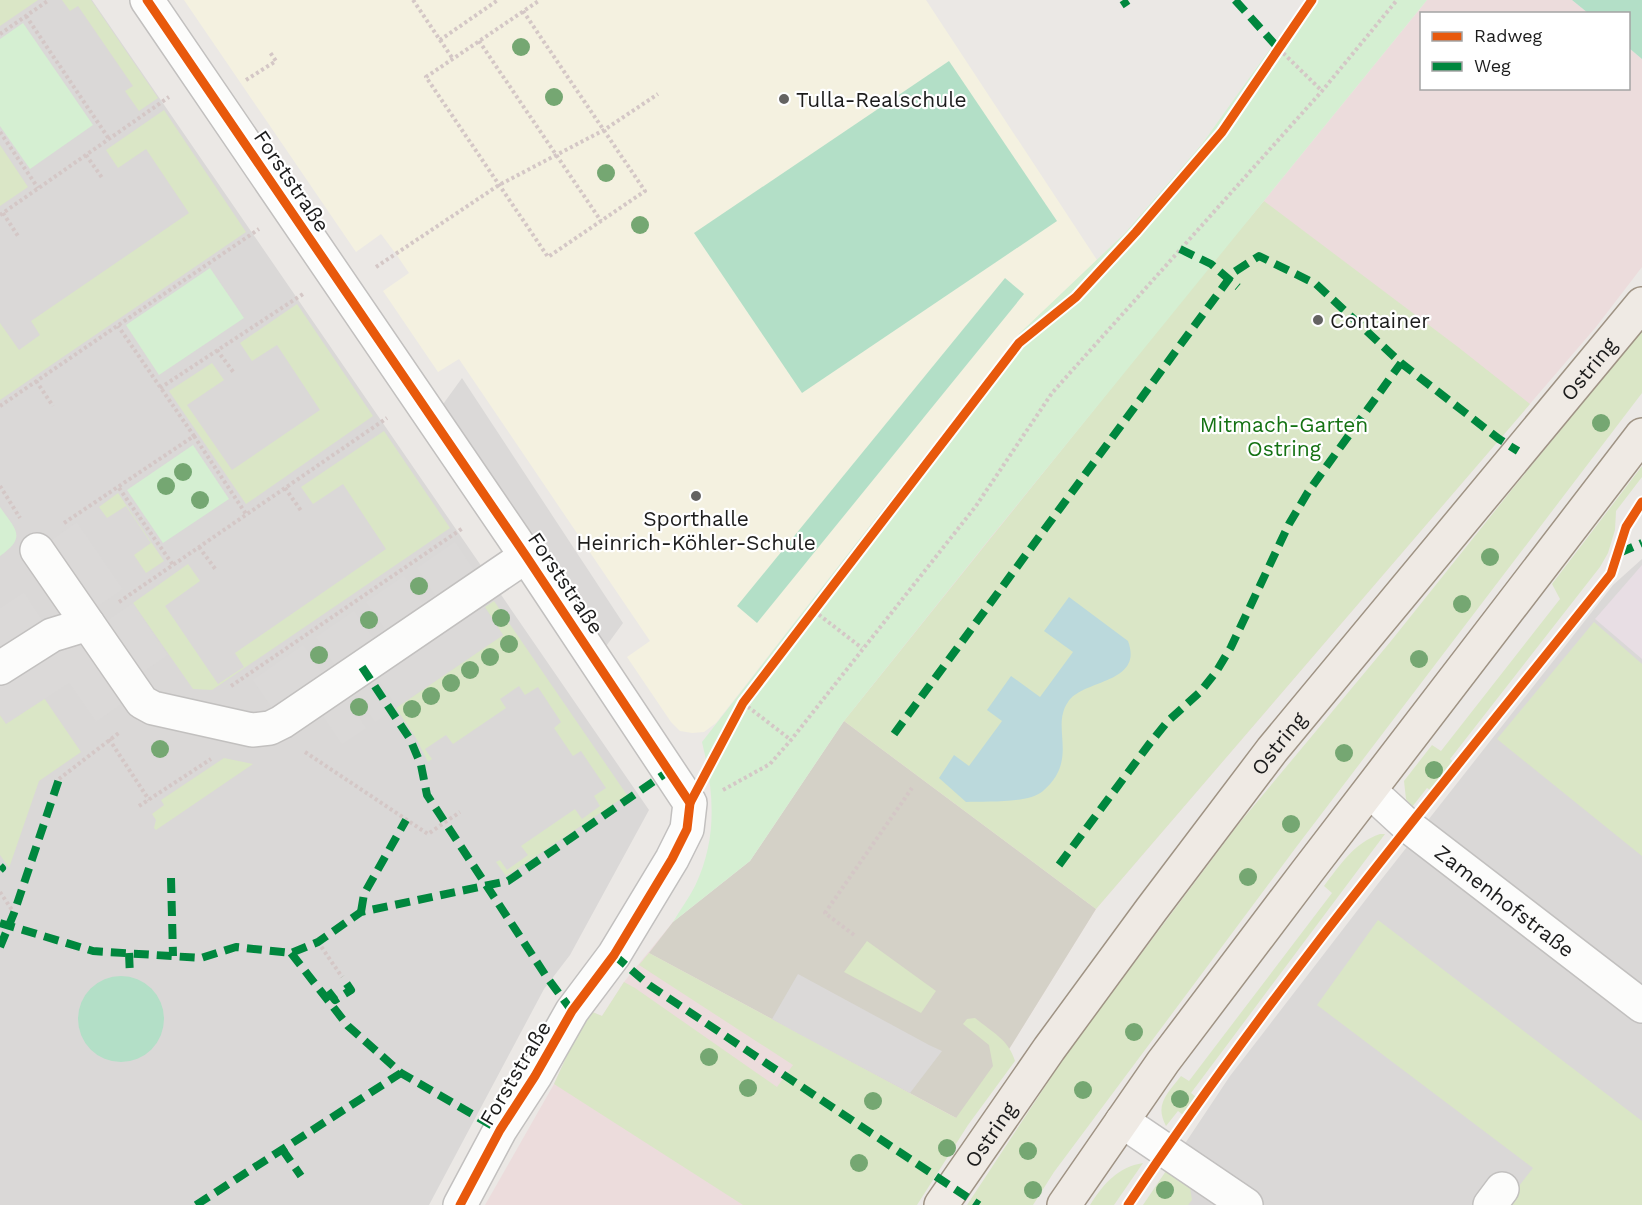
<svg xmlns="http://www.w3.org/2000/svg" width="1642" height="1205" viewBox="0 0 1642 1205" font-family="'Work Sans',sans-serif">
<rect width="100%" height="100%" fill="#ebe8e5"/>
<g fill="#dad8d7">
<polygon points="0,0 92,0 649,810 570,955 544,989 429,1205 0,1205"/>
<polygon points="1642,559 1642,1205 1144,1205 1230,1076 1377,885 1613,585"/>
</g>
<polygon fill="#ecdcdc" points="1427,0 1572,0 1588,13 1422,14 1422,88 1628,88 1629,48 1642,59 1642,267 1596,327 1096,909 1006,1054 897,1205 485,1205 554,1084 581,1025 590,1011 602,1016 624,982 673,922 750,861 844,721 991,537"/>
<polygon fill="#e8dee4" points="1642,565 1642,659 1595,619"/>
<polygon fill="#f4f1e0" points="184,0 926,0 1097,260 1020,333 716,723 704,732 692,733 680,731 671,722 627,657 650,641 459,359 438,372 383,291 409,273 396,254 381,234 356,252"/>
<polygon fill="#d4d1c7" points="844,721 1096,909 1006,1054 960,1120 649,953 673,922 750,861"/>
<g fill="#dae6c6">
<polygon points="0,0 38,0 0,26"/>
<polygon points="62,0 91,0 158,98 139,111 125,91 133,86 78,6 70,11"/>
<polygon points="164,110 246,232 0,400 0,323 19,350 40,335 31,321 189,213 146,149 118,168 106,150"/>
<polygon points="0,145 28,187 0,206"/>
<polygon points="1264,201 1458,347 1530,404 1096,909 844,721 1211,264"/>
<polygon points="297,304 373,416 246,504 169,391 212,363 224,380 187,405 232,470 320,410 277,345 252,361 240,343"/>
<polygon points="1642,331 1642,393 1297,846 1054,1172 1033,1205 967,1205 1069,1050 1237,826 1391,641 1514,487"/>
<polygon points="384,431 450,528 212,690 193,689 133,603 188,564 200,581 165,606 218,684 244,667 235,653 386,549 343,484 313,504 301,487"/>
<polygon points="1642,466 1642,477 1616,511 1615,530 1608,553 1600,567 1450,759 1455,763 1433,792 1427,788 1412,807 1406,799 1404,781 1432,745 1441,751 1560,599 1552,584"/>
<polygon points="118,493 164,561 146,573 134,555 151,543 126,506 107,518 99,507"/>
<polygon points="494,601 627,795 506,876 496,862 500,860 507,870 528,855 521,846 575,809 582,819 600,806 594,796 606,788 581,751 573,756 554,728 561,722 538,687 525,695 519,686 500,699 506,708 453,744 446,735 425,749 432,759 428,762 416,738 396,708 503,635 485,607"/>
<polygon points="1594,622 1642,664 1642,856 1497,739"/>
<polygon points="44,698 81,752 39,781 9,868 0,855 0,715 6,723"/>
<polygon points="224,758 253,764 156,830 154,828 156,820 152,814 164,805 161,800"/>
<path d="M1380,834h5l-194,259 5,4 -13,18 -5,-4 -12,15c-12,-22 2,-33 15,-50l8,5 143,-188 -8,-7c16,-21 30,-43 56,-52z"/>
<polygon points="1378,920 1642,1121 1642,1205 1504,1205 1533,1168 1317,1005"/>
<polygon points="867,941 936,991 921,1013 844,972"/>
<path d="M649,953l307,165 37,-52 -4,-21 -26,-21 4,-5 8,-1c17,14 34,22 40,43l-47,64 -51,80h-174l-189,-121 27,-59 9,-14 12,5 22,-34 11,6 142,99 16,-22 -154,-100z"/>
<path d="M1143,1163l-29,42h-24c13,-21 28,-38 53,-42z"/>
<polygon points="1168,1168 1189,1181 1192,1200 1188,1205 1143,1205"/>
</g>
<g fill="#d5efd2">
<path d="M1305,0h122l-436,537 -147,184 -94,140 -77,61c7,-12 16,-24 22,-36 23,-48 19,-94 7,-144l318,-409 105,-100 77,-89z"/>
<polygon points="23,23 93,125 30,169 0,126 0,39"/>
<polygon points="210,268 244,318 159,375 126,325"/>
<polygon points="193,445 229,499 163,543 127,490"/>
<path d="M0,507c16,23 27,30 0,49z"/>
</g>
<g fill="#b3dfc7">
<polygon points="1572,0 1642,0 1642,59 1629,48 1628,14 1588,13"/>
<polygon points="949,61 1057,221 802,393 694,233"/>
<polygon points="1005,278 1024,294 757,623 737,606"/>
<circle cx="121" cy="1019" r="43"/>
</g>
<g fill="#dbd9d8">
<polygon points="462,378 623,623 596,660 433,418"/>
<polygon points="77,522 123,589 98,606 108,620 133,603 168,655 143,672 120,705 96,722 69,683 6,724 0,715 0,608 24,592 52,635 87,624 37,550"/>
<polygon points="455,542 484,585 474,592 503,635 397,707 379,680 369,687 387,714 375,722 357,695 348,700 366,728 342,744 313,701 282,722 253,680 303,645 321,672 334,664 316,637 354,611 373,638 385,629 366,602 404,576 422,603 435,595 417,568"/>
<polygon points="798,974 929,1045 942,1051 910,1093 799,1034 772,1019"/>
</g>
<path fill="#bbd9dc" d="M1069,597l59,44c16,43 -45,38 -60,61 -18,26 12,57 -25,89 -15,13 -58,10 -77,11l-27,-24 15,-23 15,11 33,-45 -15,-11 24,-34 29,21 33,-45 -29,-21z"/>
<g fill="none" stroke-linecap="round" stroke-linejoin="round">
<defs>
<g id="minor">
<polyline points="147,0 526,556 690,803 687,829 672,859 614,955 572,1011 535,1076 500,1130 460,1205"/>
<polyline points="37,550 142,702 153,708 252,730 270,728 282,722 526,556"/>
<polyline points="0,668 52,635 88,624"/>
<path id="s1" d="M1370,791l38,35 234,180"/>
<polyline points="1122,1121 1246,1205"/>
<polyline points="1490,1205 1502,1189"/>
</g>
<g id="major">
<path id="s2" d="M941,1205l108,-156 102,-139 121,-160 370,-446"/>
<polyline points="1064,1205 1163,1062 1306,873 1642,435"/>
</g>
</defs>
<use href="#minor" stroke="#c2c0bf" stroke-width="36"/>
<use href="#major" stroke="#9f9384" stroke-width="36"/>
<g stroke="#d4c7c6" stroke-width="4" stroke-dasharray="3 3" stroke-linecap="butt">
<polyline points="413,0 440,40 498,0"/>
<polyline points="523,11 645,191 548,257 426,77 540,0"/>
<polyline points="26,16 109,139"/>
<polyline points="0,34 49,0"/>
<polyline points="440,40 453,59"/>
<polyline points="479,41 601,221"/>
<polyline points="1279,49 1322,91"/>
<polyline points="246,80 276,61 269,51"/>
<polyline points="0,132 38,188"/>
<polyline points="86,155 103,179"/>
<polyline points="3,213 18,236"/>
<polyline points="0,215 169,97"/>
<polyline points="376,267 499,185 604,130 658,94"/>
<polyline points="217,350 234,373"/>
<polyline points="36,381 53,406"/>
<polyline points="160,388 303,294"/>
<polyline points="0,406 259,229"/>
<polyline points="194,436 246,514"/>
<polyline points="0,486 20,518"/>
<polyline points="119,488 173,565"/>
<polyline points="285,488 302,512"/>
<polyline points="64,523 194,436 118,326"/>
<polyline points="199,547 216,570"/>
<polyline points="119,602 387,418"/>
<polyline points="814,611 862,648"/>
<polyline points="231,686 463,528"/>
<polyline points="743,703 791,740"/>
<polyline points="109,739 149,800"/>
<polyline points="305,752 428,834 460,812"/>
<polyline points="59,779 120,732"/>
<polyline points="723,790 770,764 791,740 976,506 1052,393 1322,91 1397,0"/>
<polyline points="139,806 211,759"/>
<polyline points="0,892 14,913"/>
<polyline points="854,935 825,913 912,788"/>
<polyline points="318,942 342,977"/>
</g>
<use href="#minor" stroke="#fcfcfb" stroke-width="33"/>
<use href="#major" stroke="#efeae4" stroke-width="33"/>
<g stroke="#00873e" stroke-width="8" stroke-dasharray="15 8" stroke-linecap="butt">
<polyline points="1123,0 1127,6"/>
<polyline points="1235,0 1279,49"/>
<polyline points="1180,249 1211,264 1238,287"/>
<polyline points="1619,553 1642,543"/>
<polyline points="362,667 410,739 421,765 427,795 546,976 572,1011"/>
<polyline points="894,734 1234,272 1259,256 1316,284 1401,363 1499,439 1518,451"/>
<polyline points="1059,865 1150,743 1168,721 1200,692 1216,672 1231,647 1289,524 1308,492 1401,363"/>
<polyline points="0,866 2,868 0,870"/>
<polyline points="171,878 173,956"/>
<polyline points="361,912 364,894 406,820"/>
<polyline points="0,923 93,951 201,958 236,947 291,953 318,942 361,912 508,881 669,771"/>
<polyline points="0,947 14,913 59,779"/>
<polyline points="129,953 130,976"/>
<polyline points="291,953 348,1026 401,1073 500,1130"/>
<polyline points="614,955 649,985 979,1205"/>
<polyline points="328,991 335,1000 351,990 342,977"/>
<polyline points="282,1149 301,1176"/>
<polyline points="196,1205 401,1073"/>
</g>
<defs>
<g id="cycleway">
<polyline points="147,0 526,556 690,803 687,829 672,859 614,955 572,1011 535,1076 500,1130 460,1205"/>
<polyline points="690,803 743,703 1019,343 1076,297 1136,232 1222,132 1312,0"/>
<path d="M1128,1205c147,-221 318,-424 483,-631l15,-47 16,-25"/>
</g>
</defs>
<use href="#cycleway" stroke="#fff" stroke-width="13"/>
<use href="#cycleway" stroke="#e8590c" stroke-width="9"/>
</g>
<g fill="#75a772">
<circle cx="521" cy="47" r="9"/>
<circle cx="554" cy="97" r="9"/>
<circle cx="606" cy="173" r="9"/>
<circle cx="640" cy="225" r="9"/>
<circle cx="1601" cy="423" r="9"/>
<circle cx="183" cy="472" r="9"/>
<circle cx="166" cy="486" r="9"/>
<circle cx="200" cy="500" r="9"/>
<circle cx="1490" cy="557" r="9"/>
<circle cx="419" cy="586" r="9"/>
<circle cx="1462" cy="604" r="9"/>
<circle cx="501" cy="618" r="9"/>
<circle cx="369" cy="620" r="9"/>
<circle cx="509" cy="644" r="9"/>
<circle cx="319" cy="655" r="9"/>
<circle cx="490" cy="657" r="9"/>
<circle cx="1419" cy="659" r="9"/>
<circle cx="470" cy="670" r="9"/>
<circle cx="451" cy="683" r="9"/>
<circle cx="431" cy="696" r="9"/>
<circle cx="359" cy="707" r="9"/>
<circle cx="412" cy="709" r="9"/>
<circle cx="160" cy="749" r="9"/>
<circle cx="1344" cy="753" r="9"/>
<circle cx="1434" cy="770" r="9"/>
<circle cx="1291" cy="824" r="9"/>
<circle cx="1248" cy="877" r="9"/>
<circle cx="1134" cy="1032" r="9"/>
<circle cx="709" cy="1057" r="9"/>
<circle cx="748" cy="1088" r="9"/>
<circle cx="1083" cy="1090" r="9"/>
<circle cx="1180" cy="1099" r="9"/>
<circle cx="873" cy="1101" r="9"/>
<circle cx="947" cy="1148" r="9"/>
<circle cx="1028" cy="1151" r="9"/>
<circle cx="859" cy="1163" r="9"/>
<circle cx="1033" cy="1190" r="9"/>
<circle cx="1165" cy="1190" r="9"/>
</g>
<g fill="#646362" stroke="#fff" stroke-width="2">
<circle cx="784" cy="99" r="6"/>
<circle cx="1318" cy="320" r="6"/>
<circle cx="696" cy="496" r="6"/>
</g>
<g text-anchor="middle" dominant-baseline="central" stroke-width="4.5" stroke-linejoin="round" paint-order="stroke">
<g font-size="21" fill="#1c1c1c" stroke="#fff" text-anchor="start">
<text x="796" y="99">Tulla-Realschule</text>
<text x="1330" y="320">Container</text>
<text x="696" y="518" text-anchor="middle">Sporthalle<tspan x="696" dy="24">Heinrich-Köhler-Schule</tspan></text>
</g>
<g font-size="21" fill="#1c1c1c" stroke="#fff">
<text transform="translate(292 181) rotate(56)">Forststraße</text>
<text stroke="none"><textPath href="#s2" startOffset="1058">Ostring</textPath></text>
<text transform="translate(566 583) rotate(56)">Forststraße</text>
<text stroke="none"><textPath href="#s2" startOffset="572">Ostring</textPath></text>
<text stroke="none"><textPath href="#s1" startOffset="174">Zamenhofstraße</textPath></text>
<text transform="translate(515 1073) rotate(-59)">Forststraße</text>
<text stroke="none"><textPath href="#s2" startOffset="86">Ostring</textPath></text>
</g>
<g font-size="21" fill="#157213" stroke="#fff">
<text x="1284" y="424">Mitmach-Garten<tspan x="1284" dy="24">Ostring</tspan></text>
</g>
</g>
<rect x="1420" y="12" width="210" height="78" fill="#ffffff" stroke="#a4a4a4" stroke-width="1.5"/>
<rect x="1432" y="32" width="30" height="9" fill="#e8590c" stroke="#a4a4a4" stroke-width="1.5"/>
<text x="1474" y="42" font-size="18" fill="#1c1c1c">Radweg</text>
<rect x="1432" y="62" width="30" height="9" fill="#00873e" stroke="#a4a4a4" stroke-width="1.5"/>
<text x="1474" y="72" font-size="18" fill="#1c1c1c">Weg</text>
</svg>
